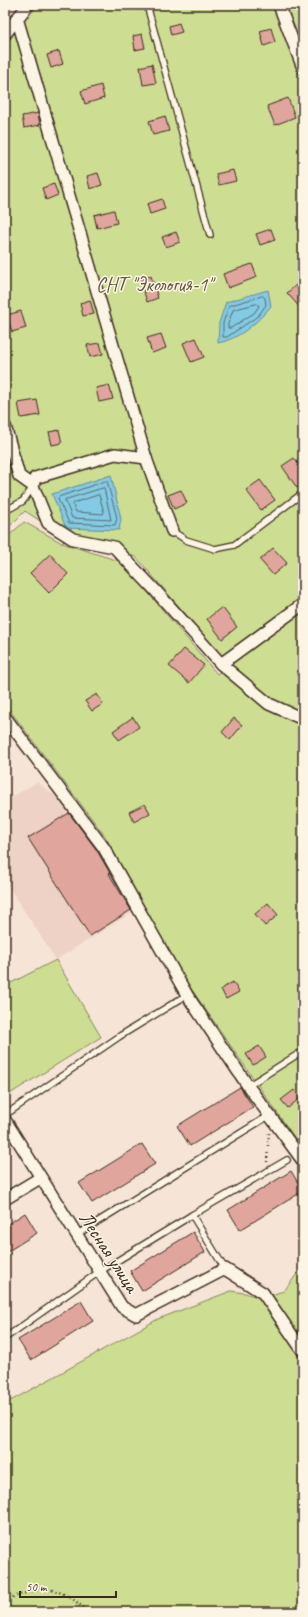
<svg xmlns="http://www.w3.org/2000/svg" width="308" height="1617" viewBox="0 0 308 1617" font-family="Caveat,sans-serif">
<rect width="100%" height="100%" fill="#f6e5d7"/>
<filter id="ink" filterUnits="userSpaceOnUse"><feTurbulence type="fractalNoise" baseFrequency=".025" numOctaves="2"/><feDisplacementMap in="SourceGraphic" scale="8" xChannelSelector="R" yChannelSelector="G"/><feConvolveMatrix kernelMatrix="1 2 1 2 8 2 1 2 1" color-interpolation-filters="sRGB"/></filter>
<g filter="url(#ink)">
<polygon fill="#efd2c6" points="37,782 72,808 136,910 56,960 5,881 5,801"/>
<g fill="#cdde93" stroke="#848458">
<polygon points="38,5 303,5 303,597 223,657 136,557 74,543 25,511 5,531 5,45"/>
<polygon points="24,522 62,543 122,562 217,674 303,610 303,1150 183,977 105,836 5,704 5,539"/>
<polygon points="56,960 101,1037 8,1095 5,1091 5,986"/>
<polygon points="303,1266 303,1612 5,1612 5,1404 158,1319 231,1291 245,1293 260,1298 284,1291"/>
</g>
<g fill="#83cae4" stroke="#668a95">
<path d="M268,290l3,16c-13,16 -32,33 -53,37l1,-20 7,-21z"/>
<polygon points="111,475 121,519 119,530 66,528 52,494"/>
</g>
<g fill="none" stroke-linecap="round" stroke-linejoin="round">
<g stroke="#586a6d" stroke-width="1">
<polygon points="263,296 265,298 266,305 258,316 227,337 223,337 223,323 229,306"/>
<polygon points="257,304 259,306 254,313 231,328 228,328 228,324 233,310"/>
<polygon points="107,481 117,518 115,525 69,523 58,499 59,497"/>
<polygon points="104,488 111,520 72,518 65,500"/>
<polygon points="99,495 104,512 103,514 76,512 73,505 74,503"/>
</g>
</g>
<g fill="#e0a69d" stroke="#3b2a1e">
<polygon points="179,23 182,32 171,35 169,26"/>
<polygon points="271,28 275,42 264,46 260,31"/>
<polygon points="142,34 145,48 135,50 133,36"/>
<polygon points="59,51 63,64 51,68 47,55"/>
<polygon points="152,64 156,83 143,85 140,67"/>
<polygon points="101,85 104,98 85,104 81,91"/>
<polygon points="288,98 295,117 275,125 267,106"/>
<polygon points="38,113 40,125 24,128 22,116"/>
<polygon points="165,116 169,131 153,135 149,121"/>
<polygon points="233,170 236,181 219,185 216,174"/>
<polygon points="98,173 102,185 90,189 87,176"/>
<polygon points="54,184 58,195 46,200 42,188"/>
<polygon points="162,199 165,209 150,214 147,204"/>
<polygon points="114,210 117,223 97,228 94,215"/>
<polygon points="271,229 275,240 260,245 256,234"/>
<polygon points="176,232 180,242 166,247 162,237"/>
<polygon points="252,264 257,277 228,288 223,274"/>
<polygon points="151,276 158,298 147,302 140,279"/>
<polygon points="303,279 303,311 287,293"/>
<polygon points="90,300 94,314 83,316 80,303"/>
<polygon points="21,311 26,328 12,332 7,315"/>
<polygon points="161,334 166,348 152,353 147,338"/>
<polygon points="196,338 204,357 191,362 183,343"/>
<polygon points="100,343 103,354 90,357 87,345"/>
<polygon points="109,385 113,399 99,402 96,388"/>
<polygon points="37,400 40,415 21,418 18,403"/>
<polygon points="59,430 62,443 52,445 49,432"/>
<polygon points="294,458 303,470 303,483 297,488 282,466"/>
<polygon points="260,480 275,500 261,510 246,490"/>
<polygon points="181,490 187,503 174,509 168,495"/>
<polygon points="273,548 287,563 273,575 260,560"/>
<polygon points="50,554 68,574 49,593 30,573"/>
<polygon points="222,607 237,627 222,639 207,619"/>
<polygon points="184,649 204,665 189,683 169,666"/>
<polygon points="97,694 103,704 92,711 85,701"/>
<polygon points="133,717 139,727 119,740 113,731"/>
<polygon points="234,718 242,725 230,740 222,732"/>
<polygon points="145,804 150,813 134,822 129,812"/>
<polygon points="69,813 96,849 110,873 109,874 131,910 90,936 28,838"/>
<polygon points="268,903 278,915 265,926 255,914"/>
<polygon points="233,982 239,992 226,999 221,989"/>
<polygon points="259,1046 266,1057 253,1065 246,1054"/>
<polygon points="240,1087 253,1107 190,1146 177,1126"/>
<polygon points="294,1090 300,1098 288,1108 281,1100"/>
<polygon points="142,1144 155,1164 92,1203 79,1183"/>
<polygon points="291,1171 303,1191 240,1230 228,1210"/>
<polygon points="25,1213 37,1233 5,1253 5,1226"/>
<polygon points="193,1232 205,1252 142,1291 130,1271"/>
<polygon points="81,1301 93,1321 31,1360 18,1340"/>
</g>
<g fill="none" stroke-linecap="round" stroke-linejoin="round">
<defs>
<g id="lane">
<polyline points="147,5 210,235"/>
<polyline points="5,511 23,501 33,487"/>
<polyline points="172,531 186,540 215,549 234,545 303,493"/>
<polyline points="248,1086 303,1051"/>
<polyline points="5,1115 120,1036 187,995"/>
<polyline points="76,1235 270,1115"/>
<polyline points="225,1269 192,1215 287,1160"/>
<polyline points="5,1338 99,1272 192,1215"/>
</g>
<g id="street">
<polyline points="279,5 303,68"/>
<polyline points="17,18 146,458 115,454 35,478 33,486 48,523 73,539 114,547 154,589 221,664 303,604"/>
<polyline points="5,34 28,5"/>
<polyline points="5,426 19,476 33,486"/>
<polyline points="146,458 172,531"/>
<polyline points="221,664 269,704 303,719"/>
<polyline points="5,717 104,848 187,995 248,1086 303,1161"/>
<polyline points="5,1120 122,1307 136,1315 225,1269 263,1293 303,1351"/>
<polyline points="5,1199 40,1178"/>
</g>
</defs>
<use href="#lane" stroke="#3b2a1e" stroke-width="8"/>
<use href="#street" stroke="#3b2a1e" stroke-width="14"/>
<g stroke="#3b2a1e" stroke-width="2.5" stroke-dasharray="1 3" stroke-linecap="butt">
<polyline points="267,1162 269,1133"/>
<path d="M5,1599c11,-2 30,-10 40,-10 17,1 32,12 43,23"/>
</g>
<use href="#lane" stroke="#fcf5e5" stroke-width="5.5"/>
<use href="#street" stroke="#fcf5e5" stroke-width="11"/>
</g>
</g>
<g text-anchor="middle" dominant-baseline="central" stroke-width="3" stroke-linejoin="round" paint-order="stroke">
<g font-size="20" fill="#60573b" stroke="#fcf5e5">
<text x="154" y="284">СНТ "Экология-1"</text>
</g>
<g font-size="20" fill="#3b2a1e" stroke="#fcf5e5">
<text transform="translate(109 1252) rotate(57)">Лесная улица</text>
</g>
</g>
<rect width="308" height="1617" fill="none" stroke="#fcf5e5" stroke-width="20"/>
<rect x="10" y="10" width="288" height="1597" fill="none" stroke="#3b2a1e" stroke-width="1.5" filter="url(#ink)"/>
<path d="M20 1591v6h96v-6" fill="none" stroke="#3b2a1e" stroke-width="2"/>
<text x="26" y="1591" font-size="12" fill="#3b2a1e" stroke="#fcf5e5" stroke-width="3" paint-order="stroke">50 m</text>
</svg>
